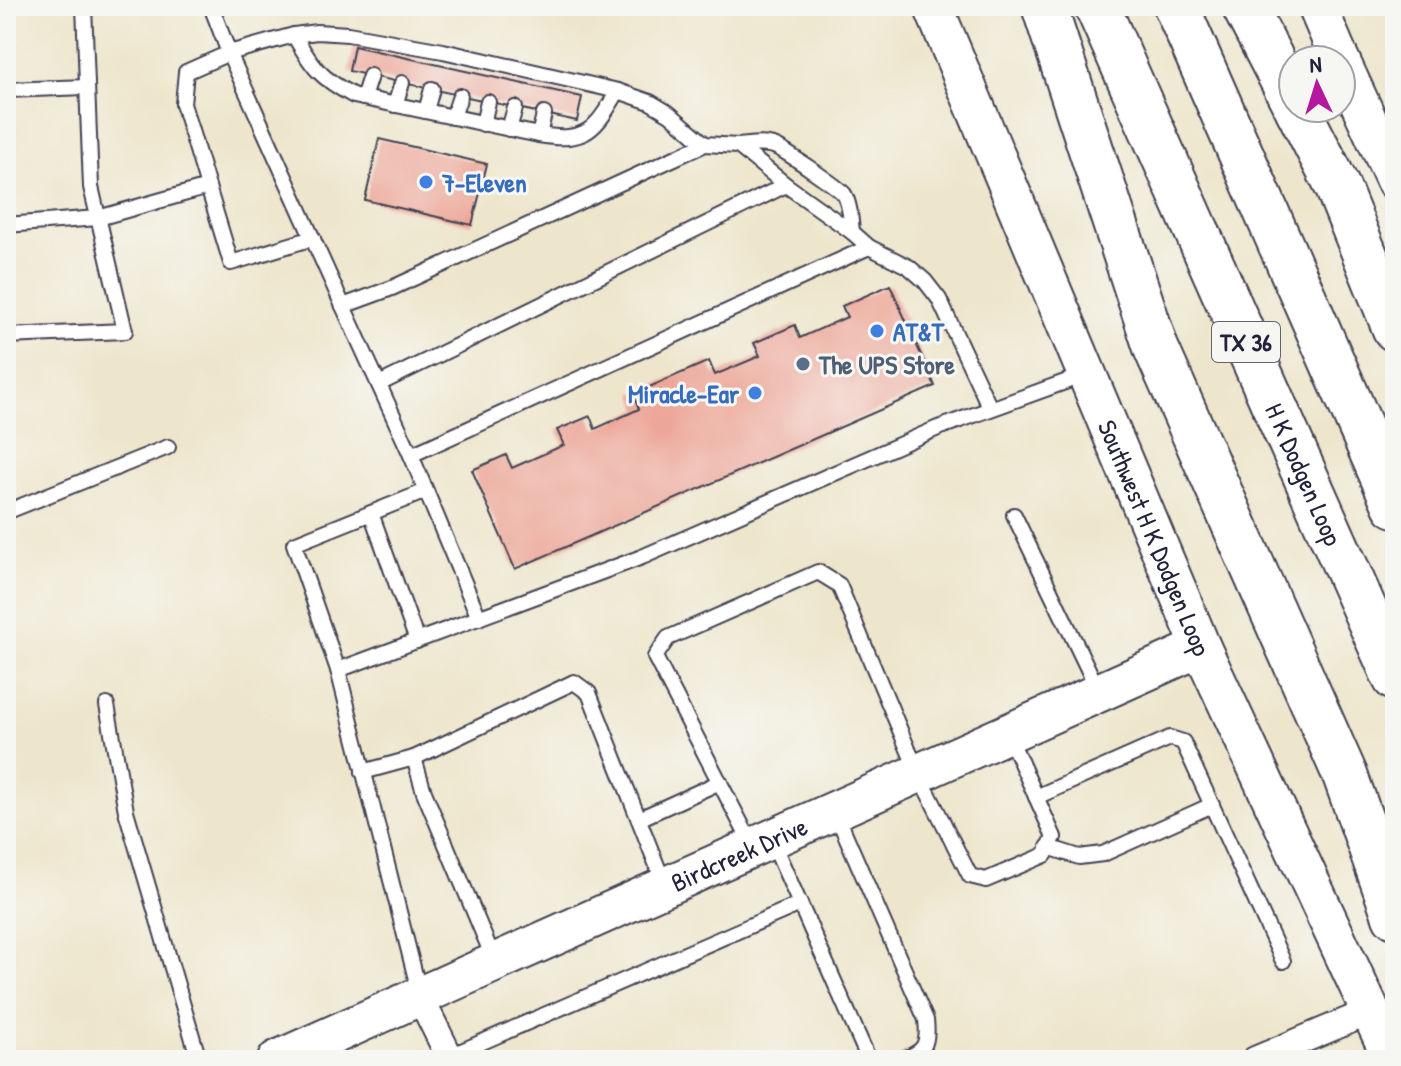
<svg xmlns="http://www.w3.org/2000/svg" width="1401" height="1066" viewBox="0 0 1401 1066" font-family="'Patrick Hand',sans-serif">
<rect width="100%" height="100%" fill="#f6f6f2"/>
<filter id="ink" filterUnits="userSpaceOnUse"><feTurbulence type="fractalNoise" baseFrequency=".0125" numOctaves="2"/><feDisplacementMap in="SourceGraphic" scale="16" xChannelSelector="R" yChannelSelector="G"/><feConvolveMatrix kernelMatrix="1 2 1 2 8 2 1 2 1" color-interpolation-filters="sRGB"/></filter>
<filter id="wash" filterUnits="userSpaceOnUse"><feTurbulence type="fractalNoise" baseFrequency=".006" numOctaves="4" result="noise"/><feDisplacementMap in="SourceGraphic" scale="32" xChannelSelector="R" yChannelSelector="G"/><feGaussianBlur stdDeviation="1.8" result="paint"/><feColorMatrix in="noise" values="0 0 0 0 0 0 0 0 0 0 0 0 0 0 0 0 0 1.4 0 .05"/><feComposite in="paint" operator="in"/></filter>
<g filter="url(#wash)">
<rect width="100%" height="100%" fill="#eee6cc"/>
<g id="blocks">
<g fill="#eda79a">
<polygon points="354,46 582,97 577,121 349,71"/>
<polygon points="379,139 487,164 472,225 365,200"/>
<polygon points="890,285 935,386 515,569 472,470 506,455 512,468 564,445 557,430 590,416 595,429 639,409 633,394 709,361 715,375 760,356 754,343 795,325 800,338 847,317 842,306"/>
</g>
</g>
</g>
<g filter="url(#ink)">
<use href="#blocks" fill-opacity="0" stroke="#413f51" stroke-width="2"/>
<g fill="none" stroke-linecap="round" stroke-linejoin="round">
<defs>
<g id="lane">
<polyline points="211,6 229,53 186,72 183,104 231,263 313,238"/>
<path d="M294,35c18,32 26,43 60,61l185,39c48,8 56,-5 79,-44"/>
<polyline points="6,90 87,87"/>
<polyline points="363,98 370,76"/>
<polyline points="395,105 402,83"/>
<polyline points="426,111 432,89"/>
<polyline points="453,117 460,96"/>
<polyline points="483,124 488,102"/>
<polyline points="509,129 515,108"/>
<polyline points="539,135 544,114"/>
<polyline points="705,144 670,114 650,102 618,91 443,51 348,34 317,32 294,35 229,53 343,306 392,288 705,144 738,146 786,185 852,232 869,247 909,267 925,281 939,299 990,408"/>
<path d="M738,146c11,-1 27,-4 38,1 8,3 63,41 68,47 6,10 7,27 8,38"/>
<polyline points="6,225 98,218 208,187"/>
<polyline points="343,306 411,455 479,618"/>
<polyline points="6,336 125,331 91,187 84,6"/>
<polyline points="379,384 786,185"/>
<polyline points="411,455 869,247"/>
<polyline points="426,491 294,544 338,670 642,557 938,428 1087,374"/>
<polyline points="6,512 168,447"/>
<polyline points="371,513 417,641"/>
<polyline points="1014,515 1099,692"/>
<polyline points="338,670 420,995"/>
<polyline points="107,705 126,811 199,1060"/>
<polyline points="363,772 414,758"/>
<polyline points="1036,797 1170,738 1183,742 1283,961"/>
<path d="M835,811l91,209c3,26 -2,33 -27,40"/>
<polyline points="639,819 720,782"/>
<polyline points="753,847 655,657 668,638 818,572 839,585 918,773 970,876 986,880 1045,855 1054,837 1009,736"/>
<polyline points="1048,847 1079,857 1103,854 1212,805"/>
<polyline points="800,904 869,1060"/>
<polyline points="495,962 424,792 414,758 574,682 589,693 665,886"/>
<polyline points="450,1056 800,904 771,839"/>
</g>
<g id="street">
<polyline points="420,997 451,1060"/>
<polyline points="1255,1060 1371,1011"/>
</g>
<g id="secondary">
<path id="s1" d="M933,6l268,641 192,413"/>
<polyline points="1317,6 1340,60"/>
<polyline points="1341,62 1395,180"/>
<path id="s2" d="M277,1060l924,-413"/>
</g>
<g id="highway">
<polyline points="1044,6 1156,348 1345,775 1395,916"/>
<path id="s3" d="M1097,6l298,672"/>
<polyline points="1176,6 1395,505"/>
<polyline points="1244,6 1293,101"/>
<polyline points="1297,108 1337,186 1395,329"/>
</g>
</defs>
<use href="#lane" stroke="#413f51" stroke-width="18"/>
<use href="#street" stroke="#413f51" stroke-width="30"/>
<use href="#secondary" stroke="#413f51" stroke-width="42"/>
<use href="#highway" stroke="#413f51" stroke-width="48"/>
<use href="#lane" stroke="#fff" stroke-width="14"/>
<use href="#street" stroke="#fff" stroke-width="26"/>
<use href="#secondary" stroke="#fff" stroke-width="38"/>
<use href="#highway" stroke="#fff" stroke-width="44"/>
</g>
</g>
<g fill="#3f7fe0" stroke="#f6f6f2" stroke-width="3">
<circle cx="426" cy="182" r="8"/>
<circle cx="877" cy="331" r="8"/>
<circle cx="755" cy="393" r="8"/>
</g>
<circle fill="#5c6f8a" stroke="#f6f6f2" stroke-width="3" cx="803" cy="364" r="8"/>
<g text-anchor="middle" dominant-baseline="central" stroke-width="6" stroke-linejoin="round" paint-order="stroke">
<rect fill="#f6f6f2" stroke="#626272" stroke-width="2" x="1212" y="322" width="68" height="40" rx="6"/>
<g font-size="24" font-weight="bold" fill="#22223b">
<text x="1246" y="342">TX 36</text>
</g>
<g font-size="26" font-weight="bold" fill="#366cbe" stroke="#f6f6f2" text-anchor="start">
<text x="442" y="182">7-Eleven</text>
<text x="893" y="331">AT&amp;T</text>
<text x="739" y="393" text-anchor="end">Miracle-Ear</text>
</g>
<g font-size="26" font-weight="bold" fill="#4e5e75" stroke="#f6f6f2" text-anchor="start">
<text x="819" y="364">The UPS Store</text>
</g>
<g font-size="26" fill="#22223b" stroke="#f6f6f2">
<text stroke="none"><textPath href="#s3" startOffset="512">H K Dodgen Loop</textPath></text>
<text stroke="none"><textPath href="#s1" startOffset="576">Southwest H K Dodgen Loop</textPath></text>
<text stroke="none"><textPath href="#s2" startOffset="506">Birdcreek Drive</textPath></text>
</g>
</g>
<rect width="1401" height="1066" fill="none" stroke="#f6f6f2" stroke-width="32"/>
<g transform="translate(1317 84) rotate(356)"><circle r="38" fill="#f6f6f2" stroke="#a1a1a9" stroke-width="2"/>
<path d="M0-6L14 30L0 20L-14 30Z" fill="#b5179e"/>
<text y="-12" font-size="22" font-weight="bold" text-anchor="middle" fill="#22223b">N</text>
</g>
</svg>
